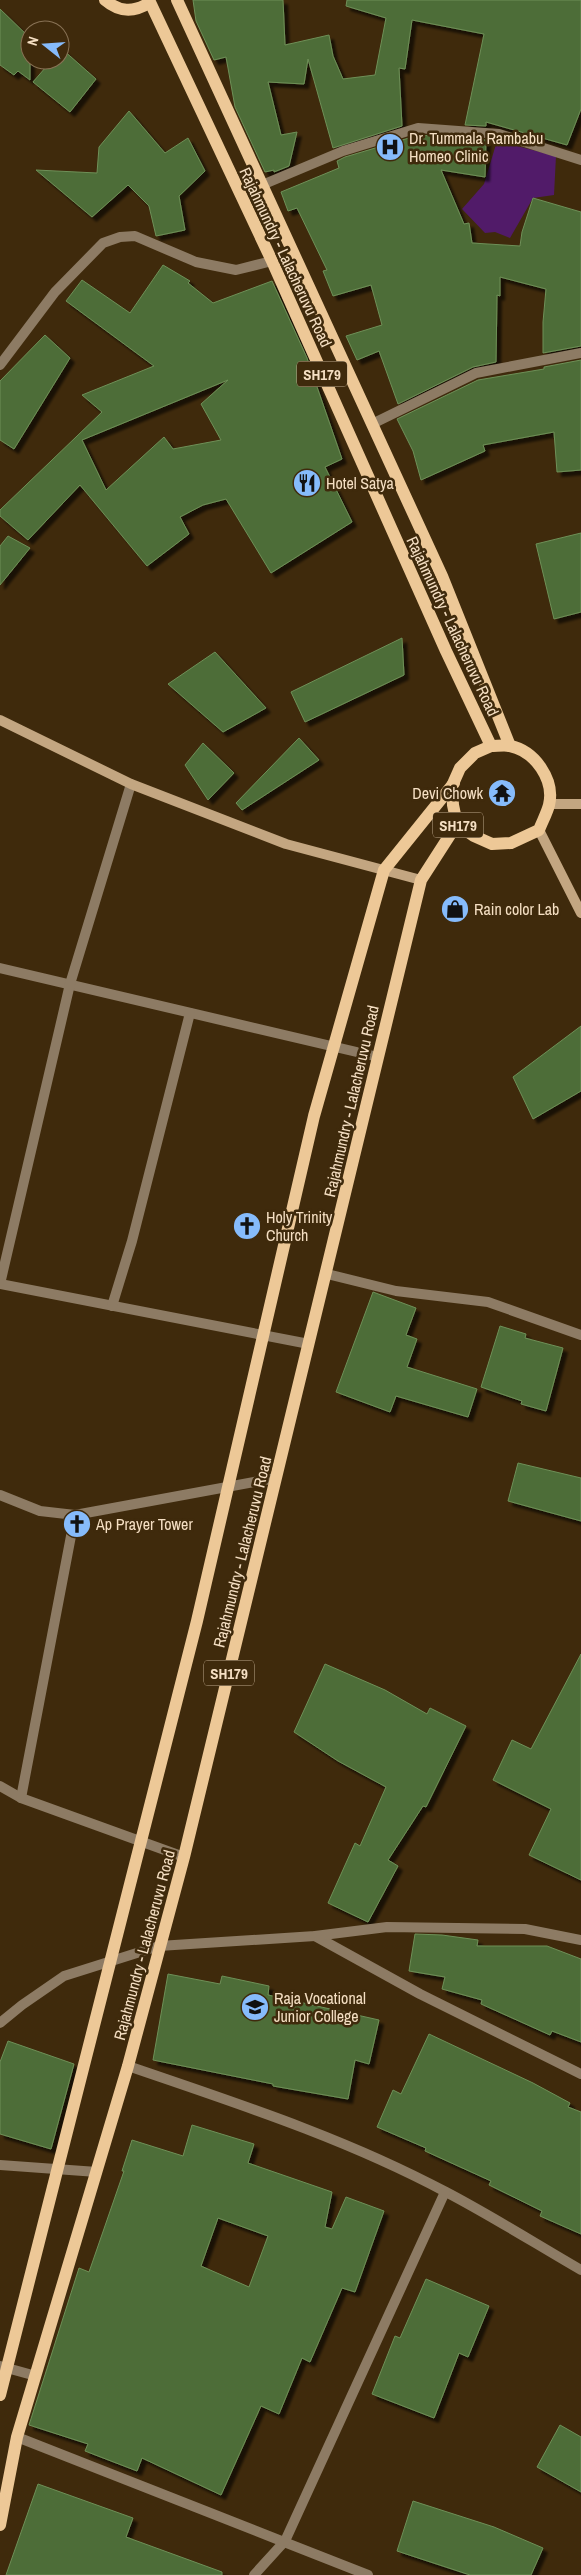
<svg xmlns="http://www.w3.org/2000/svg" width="581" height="2575" viewBox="0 0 581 2575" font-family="'Archivo Narrow',sans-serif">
<defs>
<filter id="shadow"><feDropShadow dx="4.5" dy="4.5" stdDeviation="1" flood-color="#0009"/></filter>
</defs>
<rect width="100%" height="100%" fill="#3f2a0c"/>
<polygon fill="#511b69" points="497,141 556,156 554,195 533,198 510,238 495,232 485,233 462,209 484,184"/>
<g fill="#4d6d37" stroke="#6e9058" fill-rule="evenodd" filter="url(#shadow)">
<polygon points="193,0 283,0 285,45 329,35 333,56 343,79 375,75 386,18 346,6 347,0 581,0 581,109 567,145 486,122 486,126 465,125 484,34 412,20 405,69 399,68 402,126 333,148 308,59 304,84 268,82 281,135 297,132 289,166 274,172 274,170 265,172 235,107 226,57 214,60 196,21"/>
<polygon points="0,9 30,38 30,80 18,71 14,75 0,65"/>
<polygon points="62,49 96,79 70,112 33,82 52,60 60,60"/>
<polygon points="129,111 165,153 188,138 205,171 179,196 185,230 156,236 149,206 128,185 92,217 36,170 97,173 99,147"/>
<polygon points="419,135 486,140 485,177 441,170 464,224 469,223 472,243 520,246 522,232 533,198 581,212 581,346 543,353 543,322 546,289 500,277 500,296 497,295 496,362 473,367 398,404 379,351 357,360 346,336 382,325 371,285 333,296 323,271 327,270 297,208 288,211 281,192 339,168 337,161 345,157"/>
<path d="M163,265l27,16 -2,2 25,20 59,-22 35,77 35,101 -17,8 27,55 -81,51 -45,-74 -23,6 -23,12 9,17 -42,32 -67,-81 -52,55 -28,-24v-6l102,-98 -20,-17 72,-29 -88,-65 16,-21 48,33zM228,380l-27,24 20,36 -48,9 -9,-12 -58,53 -24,-50z"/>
<polygon points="45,335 70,358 14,449 0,440 0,381"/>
<polygon points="581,360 581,470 557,472 554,432 483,445 485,451 421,480 413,451 397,419 478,380 544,369 544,367"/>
<polygon points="581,533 581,612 554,619 536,544"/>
<polygon points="8,536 30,548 0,585 0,546"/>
<polygon points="402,638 404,675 305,722 291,692"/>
<polygon points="215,652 266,708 223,732 168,684"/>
<polygon points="299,738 319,760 242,810 236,803"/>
<polygon points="203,743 234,773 208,800 185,765"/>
<polygon points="581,1026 581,1091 533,1119 513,1077"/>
<polygon points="373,1292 416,1308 406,1335 417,1339 407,1367 477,1389 468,1417 396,1396 390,1412 336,1392"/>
<polygon points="500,1326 526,1334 525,1338 563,1348 546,1411 521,1404 522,1401 481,1387"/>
<polygon points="518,1463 581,1478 581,1521 508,1501"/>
<polygon points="581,1654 581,1880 529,1855 551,1809 493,1780 512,1740 531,1749"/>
<polygon points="325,1664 385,1690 427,1714 430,1708 466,1726 426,1807 423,1806 388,1860 398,1866 368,1922 328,1903 355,1843 360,1846 386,1787 338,1761 294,1732"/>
<polygon points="415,1934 442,1935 478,1940 477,1946 547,1946 581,1959 581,2042 552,2031 550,2035 481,2004 482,2000 442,1989 445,1977 409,1971"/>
<polygon points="168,1974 220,1984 222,1976 269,1986 268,1995 379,2020 369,2064 355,2060 348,2099 273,2086 273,2084 153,2060"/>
<polygon points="429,2034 533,2083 570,2103 568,2107 581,2112 581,2234 540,2216 542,2211 489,2185 491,2181 425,2151 426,2148 377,2127 393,2090 401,2094"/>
<polygon points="8,2041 74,2064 51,2149 0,2134 0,2062"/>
<path d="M192,2125l62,19 -6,19 84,29 -7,35 7,2 14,-32 38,14 -29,81 -13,-4 -32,74 -8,-4 -23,56 -18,-8 -40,89 -79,-37 -5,13 -52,-20 3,-7 -59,-19 50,-157 10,4 35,-101h-2l10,-31 51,16zM218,2218l50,18 -19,51 -48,-21z"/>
<polygon points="426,2279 489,2306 468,2357 459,2353 434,2418 372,2394 395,2336 400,2338"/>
<polygon points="560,2425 581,2437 581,2492 537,2467"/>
<polygon points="38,2484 133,2518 126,2537 222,2572 222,2575 6,2575"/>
<polygon points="413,2501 494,2527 543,2548 531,2575 470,2575 397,2551"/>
</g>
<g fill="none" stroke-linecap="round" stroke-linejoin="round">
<g stroke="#8d7b64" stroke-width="10">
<polyline points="262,185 343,151 418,128 499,134 581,160"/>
<polyline points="0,365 55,292 103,243 120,237 135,236 196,262 236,270 272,261"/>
<polyline points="372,424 476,373 581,353"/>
<polyline points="0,968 378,1057"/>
<polyline points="327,1274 396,1291 488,1302 581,1335"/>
<polyline points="0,1284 70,984 131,784"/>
<polyline points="0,1284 309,1344"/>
<polyline points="112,1306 132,1241 190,1013"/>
<polyline points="0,1495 40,1511 75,1515 276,1478"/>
<polyline points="0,1786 21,1798 184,1857"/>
<polyline points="21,1798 75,1515"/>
<polyline points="315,1936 420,1994 581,2074"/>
<polyline points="0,2023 22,2005 64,1976 159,1946 315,1936 387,1927 525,1929 581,1940"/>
<path d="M128,2066c108,37 217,72 318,126 46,24 90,52 135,78"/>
<polyline points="0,2165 97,2172"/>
<polyline points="0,2366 36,2376"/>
<polyline points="17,2437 368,2575"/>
<polyline points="254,2575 285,2541 445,2192"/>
</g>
<g stroke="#c3a681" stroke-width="10">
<polyline points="0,720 131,784 286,844 421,880"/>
<polyline points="550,804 581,804"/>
<polyline points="539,830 581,913"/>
</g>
<g stroke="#edc897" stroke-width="12">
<path d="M105,0c14,12 28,13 44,3"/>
<polyline points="149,0 272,261 446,651 491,746"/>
<polyline points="177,0 442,576 510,746"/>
<path d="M491,746c6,0 14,-1 19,0 25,5 45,34 39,59 -2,8 -7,17 -10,25l-28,13 -19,1 -18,-8 -17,-12 -4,-19 -1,-19 8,-18 15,-15z"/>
<polyline points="0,2395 197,1621 314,1116 384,870 454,783"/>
<polyline points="0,2525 17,2437 128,2066 184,1857 421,880 457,824"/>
</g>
</g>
<defs>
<symbol id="hospital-disc" viewBox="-11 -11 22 22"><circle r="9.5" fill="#86bbfb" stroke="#3f2a0c"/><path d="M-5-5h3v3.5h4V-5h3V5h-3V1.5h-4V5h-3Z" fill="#111"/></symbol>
<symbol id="restaurant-disc" viewBox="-11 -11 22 22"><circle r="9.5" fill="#86bbfb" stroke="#3f2a0c"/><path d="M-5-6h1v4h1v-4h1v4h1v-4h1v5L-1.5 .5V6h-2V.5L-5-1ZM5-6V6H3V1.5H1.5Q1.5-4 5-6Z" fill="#111"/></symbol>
<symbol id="temple-disc" viewBox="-11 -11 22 22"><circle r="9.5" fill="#86bbfb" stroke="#3f2a0c"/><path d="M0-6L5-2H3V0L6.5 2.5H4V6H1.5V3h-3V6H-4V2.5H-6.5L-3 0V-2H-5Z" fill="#111"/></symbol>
<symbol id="shop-disc" viewBox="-11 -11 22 22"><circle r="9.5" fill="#86bbfb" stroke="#3f2a0c"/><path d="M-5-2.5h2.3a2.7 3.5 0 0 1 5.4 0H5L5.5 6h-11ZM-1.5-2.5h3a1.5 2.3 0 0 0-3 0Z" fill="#111"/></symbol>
<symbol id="church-disc" viewBox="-11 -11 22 22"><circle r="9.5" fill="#86bbfb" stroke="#3f2a0c"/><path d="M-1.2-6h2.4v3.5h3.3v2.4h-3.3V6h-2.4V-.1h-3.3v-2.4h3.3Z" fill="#111"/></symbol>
<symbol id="university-disc" viewBox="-11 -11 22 22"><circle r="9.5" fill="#86bbfb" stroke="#3f2a0c"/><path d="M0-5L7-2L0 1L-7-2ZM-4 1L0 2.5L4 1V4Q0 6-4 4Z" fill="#111"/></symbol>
</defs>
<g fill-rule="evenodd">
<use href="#hospital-disc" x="374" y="131" width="32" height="32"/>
<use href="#restaurant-disc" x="291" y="467" width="32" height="32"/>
<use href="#temple-disc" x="486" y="777" width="32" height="32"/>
<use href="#shop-disc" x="439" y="893" width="32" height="32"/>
<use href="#church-disc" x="231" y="1210" width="32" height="32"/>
<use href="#church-disc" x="61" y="1508" width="32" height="32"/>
<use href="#university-disc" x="239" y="1991" width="32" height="32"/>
</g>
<g text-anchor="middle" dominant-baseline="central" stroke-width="5" stroke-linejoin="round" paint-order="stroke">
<g fill="#3f2a0c" stroke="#bea98c" stroke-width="1">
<rect x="297" y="361.5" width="50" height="25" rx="4"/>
<rect x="433" y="812.5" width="50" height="25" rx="4"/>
<rect x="204" y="1660.5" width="50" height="25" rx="4"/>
</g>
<g font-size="15" font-weight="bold" fill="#f5dfc3">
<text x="322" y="374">SH179</text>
<text x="458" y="825">SH179</text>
<text x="229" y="1673">SH179</text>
</g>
<g font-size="16" fill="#f5dfc3" stroke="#3f2a0c" text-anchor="start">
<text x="409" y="138">Dr. Tummala Rambabu<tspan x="409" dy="18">Homeo Clinic</tspan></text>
<text x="326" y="483">Hotel Satya</text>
<text x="483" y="793" text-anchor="end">Devi Chowk</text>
<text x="474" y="909">Rain color Lab</text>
<text x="266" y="1217">Holy Trinity<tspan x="266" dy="18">Church</tspan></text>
<text x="96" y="1524">Ap Prayer Tower</text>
<text x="274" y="1998">Raja Vocational<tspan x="274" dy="18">Junior College</tspan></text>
</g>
<g font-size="16" fill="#f5dfc3" stroke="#3f2a0c">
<text transform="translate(286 257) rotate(65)">Rajahmundry - Lalacheruvu Road</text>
<text transform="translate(453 626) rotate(65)">Rajahmundry - Lalacheruvu Road</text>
<text transform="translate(351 1101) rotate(-77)">Rajahmundry - Lalacheruvu Road</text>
<text transform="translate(242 1552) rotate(-76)">Rajahmundry - Lalacheruvu Road</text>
<text transform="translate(144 1945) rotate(-75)">Rajahmundry - Lalacheruvu Road</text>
</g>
</g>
<g transform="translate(45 45) rotate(287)"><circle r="24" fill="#3f2a0c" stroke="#887255"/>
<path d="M0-4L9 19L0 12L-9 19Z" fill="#86bbfb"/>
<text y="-8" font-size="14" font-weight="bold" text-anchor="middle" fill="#f5dfc3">N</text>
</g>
</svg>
